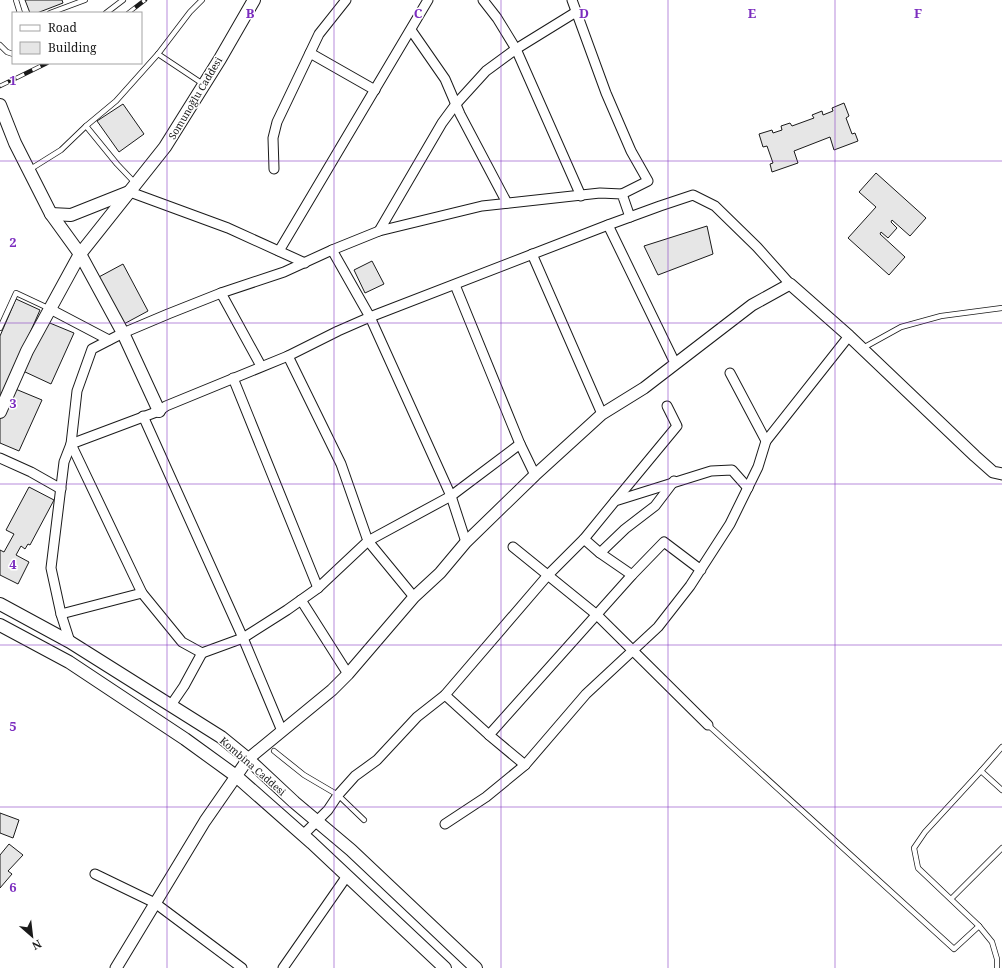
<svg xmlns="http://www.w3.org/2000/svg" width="1002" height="968" viewBox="0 0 1002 968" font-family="'Noto Serif',serif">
<rect width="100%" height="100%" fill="#fff"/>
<g fill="#e6e6e6" stroke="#1a1a1a">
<polygon points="25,0 62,0 63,3 37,13 30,13"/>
<polygon points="844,103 849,116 846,118 852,134 855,133 858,141 834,150 830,137 794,151 798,163 772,172 770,164 773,163 767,146 763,147 759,134 772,130 773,133 782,130 781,126 790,123 792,126 814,118 812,115 822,111 823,115 833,111 832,108"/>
<polygon points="123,104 144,134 119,152 97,121"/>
<polygon points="876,173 926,218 910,236 892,220 891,222 897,228 888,238 881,232 880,234 905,257 889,275 848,238 876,207 859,192"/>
<polygon points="707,226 713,254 658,275 644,246"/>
<polygon points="372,261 384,284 365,293 354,270"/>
<polygon points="123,264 148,311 122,325 97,278"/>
<polygon points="16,299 40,310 0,401 0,336"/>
<polygon points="45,321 74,333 51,384 23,371"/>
<polygon points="13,388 42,400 19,451 0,443 0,418"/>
<polygon points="29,487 54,500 30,545 28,544 25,549 21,546 16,555 29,562 18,584 0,575 0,550 4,552 14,534 6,530"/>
<polygon points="0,813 19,820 13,838 0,833"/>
<polygon points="9,844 23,855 8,871 12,874 0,888 0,855"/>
</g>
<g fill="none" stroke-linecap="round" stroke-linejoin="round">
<defs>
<g id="service">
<polyline points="16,0 20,13"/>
<polyline points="50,13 85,0"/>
<polyline points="106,13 123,0"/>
<polyline points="0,45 7,52 13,54"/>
<polyline points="158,54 203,84"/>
<polyline points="86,126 117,164 136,184"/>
<polyline points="29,170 61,150 86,126 116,101 158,54 190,12 202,0"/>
<polyline points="0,328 16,293 48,308"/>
<polyline points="863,348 901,327 941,316 1002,308"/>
<polyline points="708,725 954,949 979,926"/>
<polyline points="1002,747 981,771 1002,790"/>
<polyline points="274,751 304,775 338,795 364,820"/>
<polyline points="981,771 925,832 914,848 918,868 979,926 992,942 997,959 997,968"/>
<polyline points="951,899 1002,848"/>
</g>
<g id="minor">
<polyline points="483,0 497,18 516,49 581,196"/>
<polyline points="572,0 606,93 631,151 648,181 622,194"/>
<polyline points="576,12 516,49 486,71 456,104 442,123 379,231 482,206 600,193 622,194 630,217"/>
<polyline points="411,30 445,79 460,114 507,203"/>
<polyline points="310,53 375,90"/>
<polyline points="274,169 273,138 277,122 319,34 346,0"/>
<polyline points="130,192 228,228 305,263"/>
<polyline points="608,225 675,363"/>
<polyline points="332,250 370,317 451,496 466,542"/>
<polyline points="279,251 428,0"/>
<polyline points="532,254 602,414"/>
<polyline points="455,285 520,444 535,475"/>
<polyline points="221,293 261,366"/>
<polyline points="50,309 109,340"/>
<polyline points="288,356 341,464 368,541 318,588 287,610 243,638 202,653 182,642 142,593 71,444 77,391 92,349 123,333 168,314 221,293 284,272 332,250 379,231"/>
<polyline points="730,373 766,441"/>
<polyline points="233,378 318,588"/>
<polyline points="143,416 243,638 282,731"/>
<polyline points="0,458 31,472 61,489"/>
<polyline points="615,501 677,426 667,406"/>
<polyline points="584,539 600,553 632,575"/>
<polyline points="513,547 597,615 708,725"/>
<polyline points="600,553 625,529 655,506 674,481"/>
<polyline points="701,570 664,542 632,575 489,735 525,765 586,694 658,627 690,586 730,524 758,467 766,441 849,336"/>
<polyline points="414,597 368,541 451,496 520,444"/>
<polyline points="301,600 348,674"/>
<polyline points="61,614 142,593"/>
<polyline points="70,642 61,614 51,568 64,462 71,444 159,411 166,406 288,356 338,331 370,317 608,225 660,206 693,195 715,206 757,247 790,284"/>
<polyline points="445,695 489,735"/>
<polyline points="171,705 184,686 202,653"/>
<polyline points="445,824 486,797 525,765"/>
<polyline points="303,835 328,810 338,795 355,776 377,760 417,717 445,695 548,575 584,539 615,501 711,471 732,470 748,488"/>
<polyline points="95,874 155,903 242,968"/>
<polyline points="283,968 347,876"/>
</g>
<polyline id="tertiary" points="116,968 205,821 248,759 332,690 348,674 414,597 440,573 466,542 535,475 602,414 644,388 752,305 790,284 849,336 975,456 993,472 1002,474"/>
<g id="secondary">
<polyline points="0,105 15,143 51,214 80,254 123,333 159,411"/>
<polyline points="51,214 71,215 129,192"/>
<polyline points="0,412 27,351 80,254 165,147 220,59 254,0"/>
<polyline points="0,604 70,642 221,737 248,759 294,802 351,850 476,968"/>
<polyline points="0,625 69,662 185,739 236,776 312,843 445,968"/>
</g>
</defs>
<use href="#service" stroke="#1a1a1a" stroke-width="6"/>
<use href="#minor" stroke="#1a1a1a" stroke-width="11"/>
<use href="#tertiary" stroke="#1a1a1a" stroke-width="13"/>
<use href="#secondary" stroke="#1a1a1a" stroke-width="14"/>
<use href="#service" stroke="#fff" stroke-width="4.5"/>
<use href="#minor" stroke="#fff" stroke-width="9"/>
<use href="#tertiary" stroke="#fff" stroke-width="11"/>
<use href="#secondary" stroke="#fff" stroke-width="12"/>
<defs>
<g id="rail">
<polyline points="128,13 145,0"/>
<polyline points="0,86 47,63"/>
</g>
</defs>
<use href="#rail" stroke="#1a1a1a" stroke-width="4.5"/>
<use href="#rail" stroke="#fff" stroke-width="3" stroke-dasharray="9" stroke-linecap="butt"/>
</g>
<path fill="none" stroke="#7b2cbf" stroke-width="1" stroke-opacity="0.55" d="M167,0v968M334,0v968M501,0v968M668,0v968M835,0v968M0,161h1002M0,323h1002M0,484h1002M0,645h1002M0,807h1002"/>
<g text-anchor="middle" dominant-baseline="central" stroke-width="3" stroke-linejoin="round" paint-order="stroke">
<g font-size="10" fill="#1a1a1a" stroke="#fff">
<text transform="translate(195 98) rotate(-59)">Somunoğlu Caddesi</text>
<text transform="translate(253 766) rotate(41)">Kombina Caddesi</text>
</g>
</g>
<g font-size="13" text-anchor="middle" font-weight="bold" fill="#7b2cbf" stroke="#fff" stroke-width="3" stroke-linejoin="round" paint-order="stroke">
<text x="250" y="18">B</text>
<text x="418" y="18">C</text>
<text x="584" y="18">D</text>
<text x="752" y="18">E</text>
<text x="918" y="18">F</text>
<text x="13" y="85">1</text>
<text x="13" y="247">2</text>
<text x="13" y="408">3</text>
<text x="13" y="569">4</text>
<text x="13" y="731">5</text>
<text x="13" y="892">6</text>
</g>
<rect x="12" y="12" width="130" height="52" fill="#ffffff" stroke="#a3a3a3"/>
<rect x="20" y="25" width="20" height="6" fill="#ffffff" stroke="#a3a3a3"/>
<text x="48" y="32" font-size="12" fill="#1a1a1a">Road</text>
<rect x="20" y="42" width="20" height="12" fill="#e6e6e6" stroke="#a3a3a3"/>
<text x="48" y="52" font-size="12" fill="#1a1a1a">Building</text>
<g transform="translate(32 936) rotate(152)" stroke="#ffffff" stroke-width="3" paint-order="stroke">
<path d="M0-3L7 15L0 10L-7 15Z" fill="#1a1a1a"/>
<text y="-6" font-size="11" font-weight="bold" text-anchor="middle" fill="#1a1a1a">N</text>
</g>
</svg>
